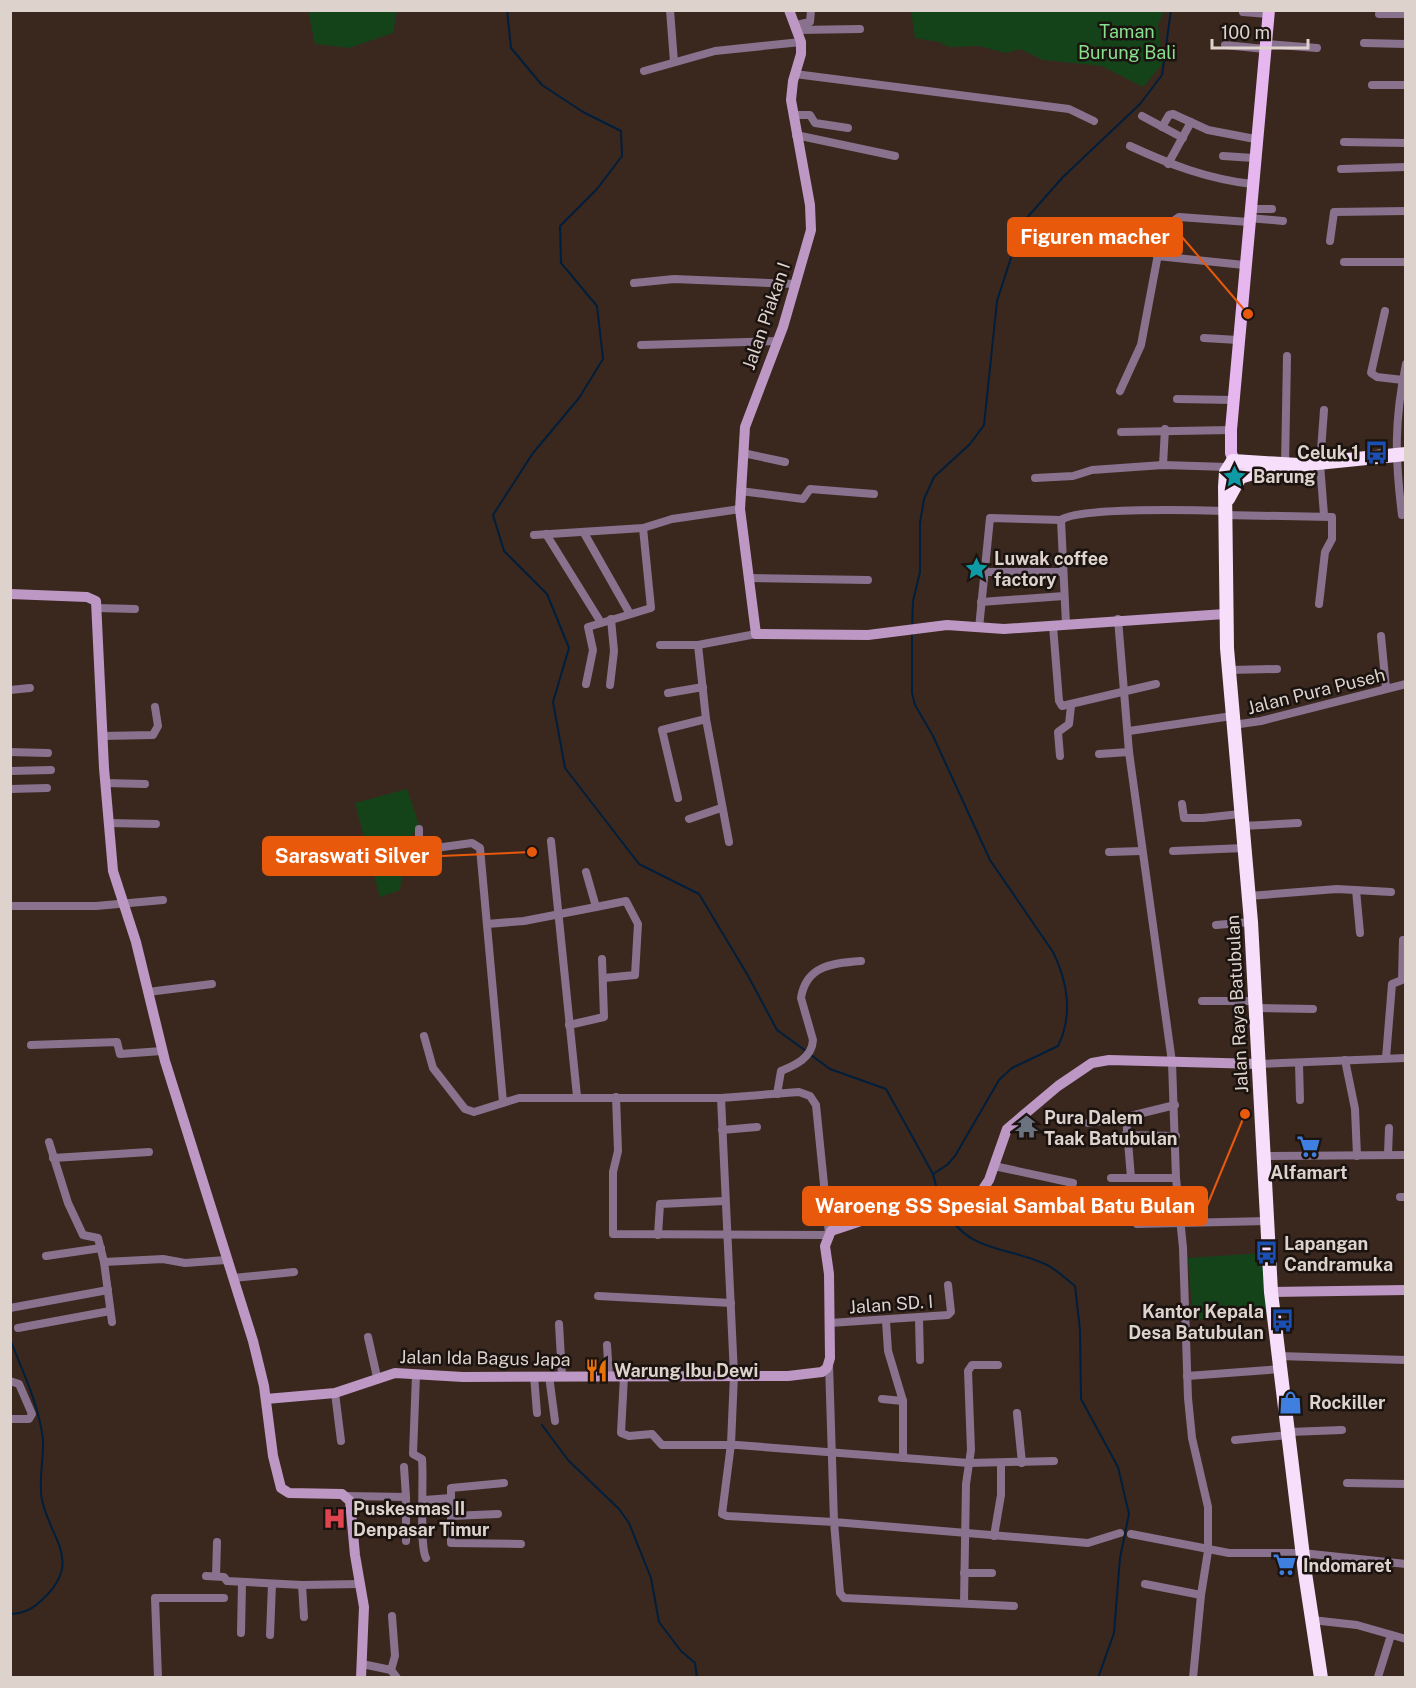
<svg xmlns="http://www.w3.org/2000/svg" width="1416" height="1688" viewBox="0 0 1416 1688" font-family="'Public Sans',sans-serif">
<rect width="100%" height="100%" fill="#3a281f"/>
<g fill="#14431a">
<polygon points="308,11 308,10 397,11 393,33 349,48 315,44"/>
<polygon points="911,11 1164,11 1158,25 1163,63 1143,87 1102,66 1043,60 1020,49 1006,53 979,46 949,47 939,42 915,38"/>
<polygon points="407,789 419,825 405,846 400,890 380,897 355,803"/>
<polygon points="1263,1253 1267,1314 1193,1320 1188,1258"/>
</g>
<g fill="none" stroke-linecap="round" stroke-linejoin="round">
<g stroke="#011e3b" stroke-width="2">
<polyline points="507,10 511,48 542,85 583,112 621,131 622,156 597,189 560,226 561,263 597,306 603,359 579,398 533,453 493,515 504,551 547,594 569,648 553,702 565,768 639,864 699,894 747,974 777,1030 806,1051"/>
<polyline points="912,627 913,601 920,572 920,523 924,499 934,477 970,444 984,425 997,301 1020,230 1025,220 1063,177 1140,104 1162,75 1171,10"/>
<path d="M912,633v60l3,12 18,31 57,124 63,92c15,30 20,64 5,94l-46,22 -13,12 -44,76 -8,9 -14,9"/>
<polyline points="811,1055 830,1069 886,1089 933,1174 939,1197"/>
<path d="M943,1205c23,49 61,40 102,59 11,5 21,15 30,22l5,44 1,69 37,68 11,47 -9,44 -6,75 -16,45"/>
<path d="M10,1339c13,33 29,66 33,101 1,20 -5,41 -1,60 9,40 39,60 4,96 -12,12 -19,17 -36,18"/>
<polyline points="542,1425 568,1460 619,1509 629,1523 651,1578 659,1622 681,1651 695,1663 697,1678"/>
</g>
<g stroke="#89728d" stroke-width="8">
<polyline points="670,10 674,62"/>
<polyline points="1243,12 1268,14"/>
<polyline points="1379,14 1406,14"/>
<polyline points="796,25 810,22 811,10"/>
<polyline points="798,30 860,29"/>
<polyline points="1364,43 1406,44"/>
<polyline points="1266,44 1317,48"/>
<polyline points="1225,45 1265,49"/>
<polyline points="644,71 715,51 801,42"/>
<polyline points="795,74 1069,109 1094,121"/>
<polyline points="1372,85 1406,85"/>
<polyline points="793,115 810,115 815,123 848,128"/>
<polyline points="1142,116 1183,138"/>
<polyline points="1162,127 1169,115 1173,114 1208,130 1255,139"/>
<polyline points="796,135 895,156"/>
<polyline points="1344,142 1406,143"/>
<path d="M1130,146c41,19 78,33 122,38"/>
<polyline points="1223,156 1254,158"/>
<polyline points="1168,164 1191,122"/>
<polyline points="1341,169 1406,167"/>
<polyline points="1250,209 1272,209"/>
<polyline points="1249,218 1283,221"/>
<polyline points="1330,241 1334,212 1406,211"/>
<polyline points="1157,256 1244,265"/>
<polyline points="1344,262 1406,262"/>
<polyline points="634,283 674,279 795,284"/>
<polyline points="1385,311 1371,373 1377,377 1403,380"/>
<polyline points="1204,338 1238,340"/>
<polyline points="641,345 778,341"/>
<polyline points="1120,391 1141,345 1162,233 1168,225 1179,217 1249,222"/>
<polyline points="1177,399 1233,400"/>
<polyline points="1121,432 1231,430"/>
<polyline points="743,453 785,462"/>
<polyline points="1163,465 1165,429"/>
<polyline points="1285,466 1287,356"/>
<polyline points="1035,478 1073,476 1092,470 1163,465 1228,467"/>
<polyline points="740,491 803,499 810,489 874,494"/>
<polyline points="1224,515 1332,517 1332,539 1325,552 1319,604"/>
<polyline points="1324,515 1320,464 1324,410"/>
<path d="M1402,515c-7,-56 -8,-94 4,-151"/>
<polyline points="1061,520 1066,624"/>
<polyline points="584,533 630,614"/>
<polyline points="546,534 600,621"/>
<polyline points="534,535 643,528 672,519 740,509"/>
<polyline points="985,572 1062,572"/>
<polyline points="748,578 868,580"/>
<polyline points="981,602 1064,596"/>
<polyline points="97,608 135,609"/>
<polyline points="1118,619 1129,752 1172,1062 1176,1178 1183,1248 1188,1398 1192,1438 1208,1507 1208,1551 1201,1595 1193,1678"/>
<polyline points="1053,626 1059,701 1062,706 1156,684"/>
<path d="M979,628l11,-110 71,2c17,-13 136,-10 164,-9"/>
<polyline points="1381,636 1386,688"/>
<polyline points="660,645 698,645 756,634"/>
<polyline points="698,645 706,719 729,842"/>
<polyline points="1229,670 1277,669"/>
<polyline points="586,684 593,650 588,627 651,608 643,528"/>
<polyline points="610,685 614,651 611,619"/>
<polyline points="10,690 30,688"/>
<polyline points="668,693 703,687"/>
<polyline points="1233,725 1261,721 1406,684"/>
<polyline points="1129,731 1232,716"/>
<polyline points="103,736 153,735 158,726 155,707"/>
<polyline points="10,752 48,753"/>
<polyline points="1099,754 1129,752"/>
<polyline points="1060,756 1058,732 1069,724 1071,706"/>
<polyline points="10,771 51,770"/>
<polyline points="106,783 145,784"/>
<polyline points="10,789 47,788"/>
<polyline points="678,798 662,730 706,719"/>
<polyline points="1182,804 1184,818 1203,818 1240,814"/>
<polyline points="689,819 721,808"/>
<polyline points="109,823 156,824"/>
<polyline points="1242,826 1298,823"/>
<polyline points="419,829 419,847 421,850 472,843 480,848 503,1102"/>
<polyline points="551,841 577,1096"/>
<polyline points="1173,851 1244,848"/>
<polyline points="1109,852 1141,851"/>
<polyline points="1356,890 1360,933"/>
<polyline points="1249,896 1337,889 1391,892"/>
<polyline points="10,906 96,906 163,900"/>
<polyline points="596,907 626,901 638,924 635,975 604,978"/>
<polyline points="487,924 524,921 596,907 586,872"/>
<polyline points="1216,925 1251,922"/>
<polyline points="148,992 212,984"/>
<polyline points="1202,1001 1255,1001"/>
<polyline points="1255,1008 1313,1009"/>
<polyline points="569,1025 604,1017 602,959"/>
<polyline points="424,1036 433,1068 465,1109 474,1112 519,1098 721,1098 799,1092 810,1096 816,1105 829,1234"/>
<polyline points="31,1045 117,1042 120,1054 162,1051"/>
<polyline points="1386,1058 1392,984 1402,980 1403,940"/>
<polyline points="1345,1060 1355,1109 1357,1156"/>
<polyline points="1259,1064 1406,1058"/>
<polyline points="1299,1064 1300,1100"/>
<path d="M777,1094l4,-23c14,-6 31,-13 32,-31l-12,-42c5,-33 33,-35 60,-37"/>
<polyline points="616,1097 618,1151 613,1172 613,1234 828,1235"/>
<polyline points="721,1098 734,1375 731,1444 722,1514 727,1516 834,1522 840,1593 844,1598 1014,1606"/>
<polyline points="1175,1105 1126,1117 1131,1178 1176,1178"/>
<polyline points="1088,1123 1126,1117"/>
<polyline points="722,1130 757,1127"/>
<polyline points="1125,1135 1176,1136"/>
<polyline points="49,1142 68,1203 83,1235 98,1238 104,1262 163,1259 185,1263 226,1260"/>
<polyline points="1388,1155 1389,1128"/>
<polyline points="1265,1156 1406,1155"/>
<polyline points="53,1158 149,1152"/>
<polyline points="994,1166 1073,1183"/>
<polyline points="1111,1178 1131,1178"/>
<polyline points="1400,1197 1406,1197"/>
<polyline points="1137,1224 1267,1221"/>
<polyline points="658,1235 660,1204 725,1201"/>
<polyline points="46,1256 101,1248"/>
<polyline points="104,1262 112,1322"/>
<polyline points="233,1278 294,1272"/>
<polyline points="598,1296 731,1303"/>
<polyline points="10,1308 108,1290"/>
<polyline points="919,1319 920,1360"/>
<polyline points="830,1323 948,1315 951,1312 948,1285"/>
<polyline points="559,1324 562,1376"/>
<polyline points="18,1328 110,1311"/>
<polyline points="368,1337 377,1377"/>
<polyline points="607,1345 609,1376"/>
<polyline points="1279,1356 1406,1360"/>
<polyline points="829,1364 834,1522 1088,1543 1120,1533"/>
<path d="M416,1375l-3,79 9,5c2,21 -3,87 4,99"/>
<polyline points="534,1376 537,1413"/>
<polyline points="549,1376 555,1421"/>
<polyline points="624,1376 621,1433 629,1436 652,1434 662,1445 737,1445 969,1463 1054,1461"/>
<polyline points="1187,1376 1281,1369"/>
<polyline points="10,1381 19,1384 32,1414 29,1419 10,1419"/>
<polyline points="335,1393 341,1441"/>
<polyline points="882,1399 903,1401 888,1351 886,1321"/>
<polyline points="1017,1413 1022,1463"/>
<polyline points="1289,1432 1342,1430"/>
<polyline points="1235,1440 1289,1435"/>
<polyline points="903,1458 903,1401"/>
<polyline points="504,1483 451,1488 451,1543 521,1544"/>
<polyline points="1347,1483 1406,1484"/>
<polyline points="347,1496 406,1497 404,1467"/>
<polyline points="406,1497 406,1541"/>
<polyline points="424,1500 451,1498"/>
<polyline points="451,1516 498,1514"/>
<polyline points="1131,1534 1229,1553 1302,1553 1406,1564"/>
<polyline points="994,1536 1001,1495 1001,1464"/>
<polyline points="964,1573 992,1573"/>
<polyline points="206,1576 224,1577 227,1581 302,1585 360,1584"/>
<polyline points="216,1576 217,1542"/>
<polyline points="1145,1584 1201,1595"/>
<polyline points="302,1585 304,1617"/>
<polyline points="964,1603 966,1484 971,1450 968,1371 972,1365 998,1365"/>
<polyline points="1312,1620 1357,1625 1406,1639"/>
<polyline points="241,1633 242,1583"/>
<polyline points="270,1635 272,1584"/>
<polyline points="362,1664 391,1670 395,1656 392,1616"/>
<polyline points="391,1670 397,1678"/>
<polyline points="1378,1677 1391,1635"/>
<polyline points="158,1678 155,1598 224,1598"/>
</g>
<g stroke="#bd98c4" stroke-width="10">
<polyline points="789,10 801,42 801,54 793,81 791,100 810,205 811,230 783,327 745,427 740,509 756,634 868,635 947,625 1004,629 1225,614"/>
<polyline points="10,594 87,597 96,601 104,768 113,871 136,942 165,1061 253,1341 264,1386 273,1456 281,1488 289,1493 342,1494 350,1501 355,1555 364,1607 361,1678"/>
<polyline points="1271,1292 1406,1290"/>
<polyline points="266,1399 335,1393 395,1373 463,1377 788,1376 822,1372 827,1368 830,1358 829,1274 825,1246 831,1231 921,1201 977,1198 989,1180 1007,1129 1058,1086 1092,1063 1109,1060 1259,1064"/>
</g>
<polyline stroke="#e6b6ef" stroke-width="12" points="1240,477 1231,453 1231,430 1269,10"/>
<g stroke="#f7dffb" stroke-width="14">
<polyline points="1228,499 1240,477 1269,468"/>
<polyline points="1321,1678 1305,1573 1271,1292 1251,922 1227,648 1225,487 1226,472 1233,461 1298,465 1406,454"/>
</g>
</g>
<defs>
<symbol id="bus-bare" viewBox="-9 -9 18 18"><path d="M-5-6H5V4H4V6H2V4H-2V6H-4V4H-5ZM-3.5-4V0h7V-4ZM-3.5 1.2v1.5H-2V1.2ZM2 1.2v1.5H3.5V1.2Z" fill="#1a4fb4" stroke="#1b130f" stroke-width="2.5" paint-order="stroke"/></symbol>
<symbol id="sight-bare" viewBox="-9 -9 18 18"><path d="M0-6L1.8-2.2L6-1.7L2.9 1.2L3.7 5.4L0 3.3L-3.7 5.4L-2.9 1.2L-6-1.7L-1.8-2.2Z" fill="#0f9aa8" stroke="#1b130f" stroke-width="2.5" paint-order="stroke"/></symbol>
<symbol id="temple-bare" viewBox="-9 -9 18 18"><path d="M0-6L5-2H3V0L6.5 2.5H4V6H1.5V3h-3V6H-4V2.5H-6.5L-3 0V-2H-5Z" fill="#6b7280" stroke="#1b130f" stroke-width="2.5" paint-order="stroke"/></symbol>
<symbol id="supermarket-bare" viewBox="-9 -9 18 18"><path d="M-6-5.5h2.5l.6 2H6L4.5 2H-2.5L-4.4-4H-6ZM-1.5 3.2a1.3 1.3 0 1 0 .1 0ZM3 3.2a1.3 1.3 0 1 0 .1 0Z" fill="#3f7fe0" stroke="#1b130f" stroke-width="2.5" paint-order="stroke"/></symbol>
<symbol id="restaurant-bare" viewBox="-9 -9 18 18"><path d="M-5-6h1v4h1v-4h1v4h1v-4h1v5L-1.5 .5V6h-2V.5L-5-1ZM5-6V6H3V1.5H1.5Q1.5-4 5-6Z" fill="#e8710a" stroke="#1b130f" stroke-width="2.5" paint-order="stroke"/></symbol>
<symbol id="shop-bare" viewBox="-9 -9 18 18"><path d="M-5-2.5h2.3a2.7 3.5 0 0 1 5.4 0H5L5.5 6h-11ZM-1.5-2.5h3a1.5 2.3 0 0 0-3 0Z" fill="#3f7fe0" stroke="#1b130f" stroke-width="2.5" paint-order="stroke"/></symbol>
<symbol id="hospital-bare" viewBox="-9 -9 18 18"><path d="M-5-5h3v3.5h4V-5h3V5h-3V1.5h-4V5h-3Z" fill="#e0444e" stroke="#1b130f" stroke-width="2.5" paint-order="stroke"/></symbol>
</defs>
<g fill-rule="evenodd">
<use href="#bus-bare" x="1360" y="436" width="33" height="33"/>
<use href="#sight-bare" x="1218" y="460" width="33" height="33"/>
<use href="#sight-bare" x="960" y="552" width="33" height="33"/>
<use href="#temple-bare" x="1010" y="1110" width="33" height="33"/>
<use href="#supermarket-bare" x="1292" y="1130" width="33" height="33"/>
<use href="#bus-bare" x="1250" y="1236" width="33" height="33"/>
<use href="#bus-bare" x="1266" y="1304" width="33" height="33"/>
<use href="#restaurant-bare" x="580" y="1354" width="33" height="33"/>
<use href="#shop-bare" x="1274" y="1386" width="33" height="33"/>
<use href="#hospital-bare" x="318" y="1502" width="33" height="33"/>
<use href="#supermarket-bare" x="1268" y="1548" width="33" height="33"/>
</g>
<g text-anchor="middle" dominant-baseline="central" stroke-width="5" stroke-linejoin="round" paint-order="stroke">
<g font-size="18" fill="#88df8e" stroke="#1b130f">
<text x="1127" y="31">Taman<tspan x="1127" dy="21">Burung Bali</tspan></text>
</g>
<g font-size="18" fill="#ded2cc" stroke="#1b130f">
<text transform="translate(766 316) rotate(-71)">Jalan Piakan I</text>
<text transform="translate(1316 691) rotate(-14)">Jalan Pura Puseh</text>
<text transform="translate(1237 1004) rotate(-93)">Jalan Raya Batubulan</text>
<text transform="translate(891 1304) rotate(-4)">Jalan SD. I</text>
<text transform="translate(485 1358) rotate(1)">Jalan Ida Bagus Japa</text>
</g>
<g font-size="18" font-weight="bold" fill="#ded2cc" stroke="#1b130f" text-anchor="start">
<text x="1359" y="452" text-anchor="end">Celuk 1</text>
<text x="1253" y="476">Barung</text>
<text x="994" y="558">Luwak coffee<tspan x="994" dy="21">factory</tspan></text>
<text x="1044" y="1117">Pura Dalem<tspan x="1044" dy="21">Taak Batubulan</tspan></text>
<text x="1309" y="1172" text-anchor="middle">Alfamart</text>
<text x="1284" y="1243">Lapangan<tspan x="1284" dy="21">Candramuka</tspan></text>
<text x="1264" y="1311" text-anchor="end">Kantor Kepala<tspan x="1264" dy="21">Desa Batubulan</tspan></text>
<text x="614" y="1370">Warung Ibu Dewi</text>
<text x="1309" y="1402">Rockiller</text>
<text x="353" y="1508">Puskesmas II<tspan x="353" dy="21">Denpasar Timur</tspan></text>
<text x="1303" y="1565">Indomaret</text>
</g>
</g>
<path fill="none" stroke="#e8590c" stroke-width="2" d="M1248 314L1182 237M532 852L441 856M1245 1114L1207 1206"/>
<g fill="#e8590c" stroke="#1b130f" stroke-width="2">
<circle cx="1248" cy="314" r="6"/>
<circle cx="532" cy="852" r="6"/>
<circle cx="1245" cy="1114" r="6"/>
</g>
<g fill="#e8590c" stroke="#e8590c" stroke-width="2">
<rect x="1008" y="218" width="174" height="38" rx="6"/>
<rect x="263" y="837" width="178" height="38" rx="6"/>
<rect x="803" y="1187" width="404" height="38" rx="6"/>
</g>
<g font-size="20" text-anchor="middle" font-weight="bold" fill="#fff">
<text x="1095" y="244">Figuren macher</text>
<text x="352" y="863">Saraswati Silver</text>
<text x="1005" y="1213">Waroeng SS Spesial Sambal Batu Bulan</text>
</g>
<rect width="1416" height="1688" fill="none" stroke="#ded2cc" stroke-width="24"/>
<path d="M1212 39v9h96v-9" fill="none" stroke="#ded2cc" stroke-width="3"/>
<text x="1221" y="39" font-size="18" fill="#ded2cc" stroke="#1b130f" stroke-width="4.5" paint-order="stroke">100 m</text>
</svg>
